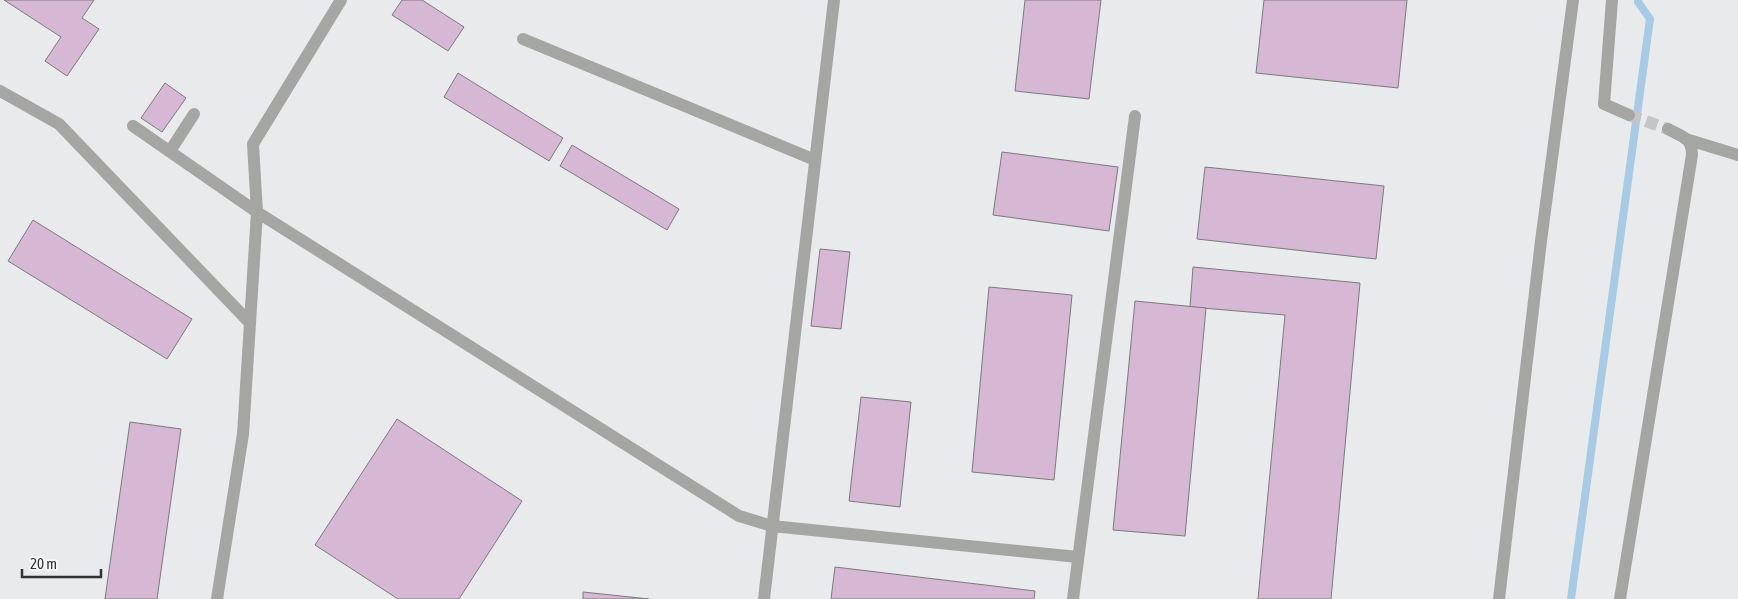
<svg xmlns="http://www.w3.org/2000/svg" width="1738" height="599" viewBox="0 0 1738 599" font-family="'Asap Condensed',sans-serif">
<rect width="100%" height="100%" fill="#e9eaeb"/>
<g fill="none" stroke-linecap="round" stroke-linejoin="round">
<polyline stroke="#a8cbe5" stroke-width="8" points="1571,599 1650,19 1638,2 1638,0"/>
</g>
<g fill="#d6b8d5" stroke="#7b7a7b">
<polygon points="4,0 94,0 82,18 99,29 67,76 45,61 61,37"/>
<polygon points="402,0 422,0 464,27 448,51 392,15"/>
<polygon points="1025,0 1101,0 1089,99 1015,91"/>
<polygon points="1264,0 1407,0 1398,88 1256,73"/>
<polygon points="458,73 563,138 549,161 444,97"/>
<polygon points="165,83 186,98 162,132 141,118"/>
<polygon points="572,145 679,209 667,230 560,166"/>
<polygon points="1002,152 1118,167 1109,231 993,215"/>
<polygon points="1205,167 1384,186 1376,259 1197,239"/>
<polygon points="33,220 192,319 167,359 8,261"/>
<polygon points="820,249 850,252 841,329 811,326"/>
<polygon points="1193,267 1360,283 1331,599 1258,599 1285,315 1190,307"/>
<polygon points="989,287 1072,295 1054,480 972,472"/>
<polygon points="1135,301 1206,308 1185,536 1113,530"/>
<polygon points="861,397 911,402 900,507 849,501"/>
<polygon points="397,419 522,501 459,599 398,599 315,545"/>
<polygon points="130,422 181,429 157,599 105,599"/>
<polygon points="835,567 1035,591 1034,599 831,599"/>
<polygon points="583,592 649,599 583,599"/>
</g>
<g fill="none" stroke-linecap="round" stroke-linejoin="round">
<polyline stroke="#c4c5c6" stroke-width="12" stroke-dasharray="12 6" stroke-linecap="butt" points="1629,115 1668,129"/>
<g stroke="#a5a5a4" stroke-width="12">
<polyline points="1612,0 1604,104 1629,115"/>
<polyline points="523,39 815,160"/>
<polyline points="0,91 59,124 250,323"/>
<polyline points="133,126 257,212 739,516 772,526 1078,557"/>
<polyline points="1689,140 1738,155"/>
<polyline points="170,151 194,114"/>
<polyline points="217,599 243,434 257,212 253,144 341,0"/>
<polyline points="764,599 834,0"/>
<polyline points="1073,599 1135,116"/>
<polyline points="1499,599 1541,241 1573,0"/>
<path d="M1620,599l72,-444c0,-18 -10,-18 -24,-26"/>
</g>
</g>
<path d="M22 569v8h79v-8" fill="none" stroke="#323233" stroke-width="2.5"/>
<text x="30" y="569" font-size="15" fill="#323233" stroke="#f7f7f8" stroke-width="4" paint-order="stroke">20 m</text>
</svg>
